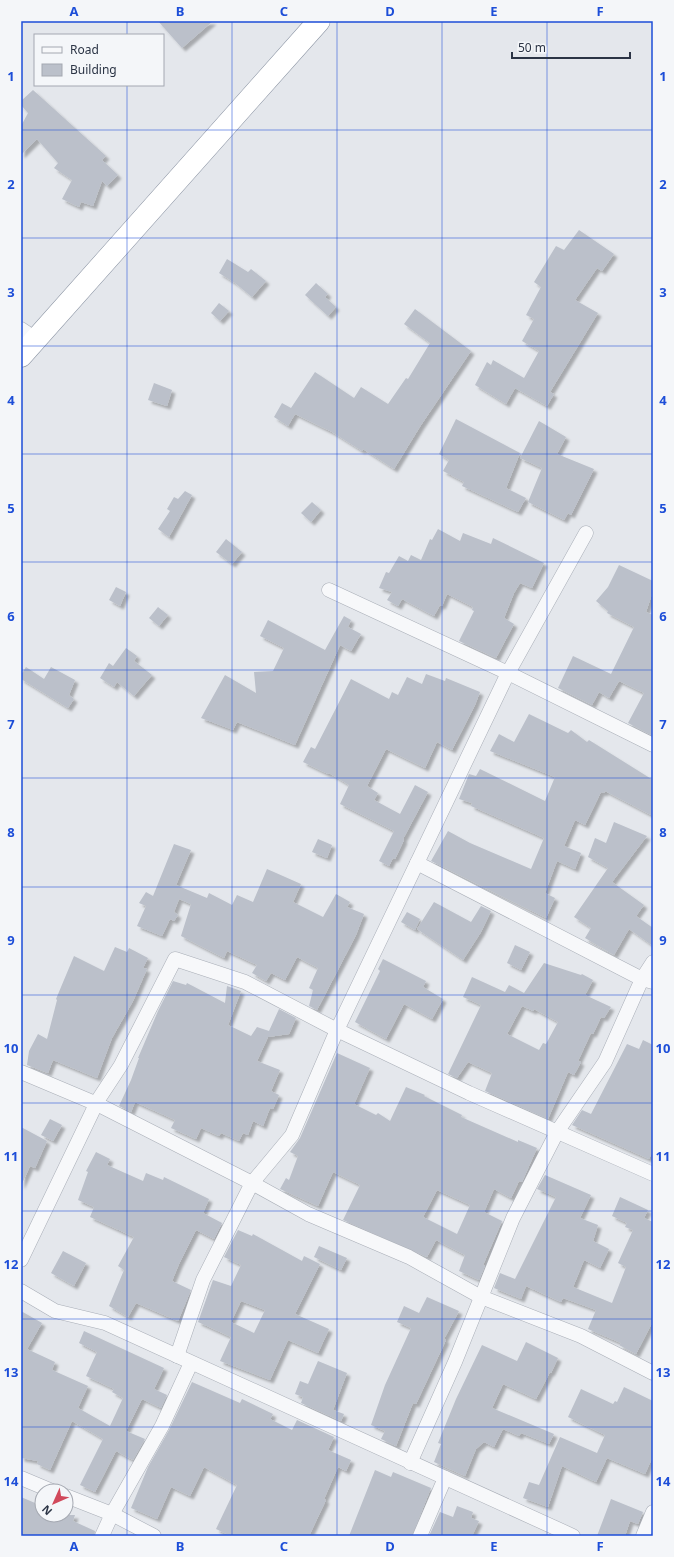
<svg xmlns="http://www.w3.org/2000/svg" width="674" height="1557" viewBox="0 0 674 1557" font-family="'Noto Sans',sans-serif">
<defs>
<filter id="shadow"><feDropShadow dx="3.5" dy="3.5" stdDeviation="1" flood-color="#0004"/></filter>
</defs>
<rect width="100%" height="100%" fill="#e4e7ec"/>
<g fill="#bbc0ca" fill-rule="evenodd" filter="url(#shadow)">
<polygon points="158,21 213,21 182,48"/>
<polygon points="33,90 106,156 102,160 118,175 107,186 102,181 93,206 81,202 79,207 62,199 72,180 54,168 58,163 37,139 21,155 21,126 28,113 21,105 21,101"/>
<polygon points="579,230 614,254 602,271 597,268 575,300 598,313 550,392 554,394 547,406 515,388 506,404 475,385 487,362 491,365 493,360 524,378 539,351 522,341 534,319 526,315 541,287 534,282 556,246 564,250"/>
<polygon points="227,259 248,272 251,269 266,281 252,297 235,283 219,273"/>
<polygon points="316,283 328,294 325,297 336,307 328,316 305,295"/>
<polygon points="219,303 229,311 220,321 211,313"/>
<polygon points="415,309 471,351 421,425 394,469 363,449 362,451 332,432 295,414 288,426 274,417 282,403 291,408 315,372 354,398 361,387 388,404 406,378 408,379 430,343 404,324"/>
<polygon points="154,383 172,390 167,406 148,400"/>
<polygon points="456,419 520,453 506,488 526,498 518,512 462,486 464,482 443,471 449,460 439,454"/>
<polygon points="539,421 566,437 557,454 594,469 571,515 568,513 564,520 528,502 542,468 520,458"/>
<polygon points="185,491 192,495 169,537 158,529 170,511 167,509 174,497 178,499"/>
<polygon points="312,502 321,510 311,522 301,513"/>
<polygon points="438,529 460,541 463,533 491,544 493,538 544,563 532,588 520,583 514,593 504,618 514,624 496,658 459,641 474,611 472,610 473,607 447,594 442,606 440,605 434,616 402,599 398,606 387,600 392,592 379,588 386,572 389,573 399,556 408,561 411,555 421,560 430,539 432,540"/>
<polygon points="226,539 242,552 232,564 216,552"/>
<polygon points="619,565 653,581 653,591 646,612 653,615 653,736 628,723 644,693 619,681 609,698 599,692 592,705 558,688 573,656 611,674 634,627 607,613 608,611 596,601 608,587"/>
<polygon points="116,587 126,592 120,606 109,600"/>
<polygon points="158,607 168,615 159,626 149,618"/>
<polygon points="344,616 351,620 347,629 348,627 361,634 351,651 340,645 295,745 237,722 233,730 201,718 225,675 256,693 254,672 273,671 284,648 260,636 268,620 325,650"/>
<polygon points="126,648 137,656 134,661 152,675 134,696 117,682 114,687 100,678 109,663 113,666"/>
<polygon points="26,667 44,679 51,667 75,680 69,695 74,699 68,708 21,679 21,675"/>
<polygon points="426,674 445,681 446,678 480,692 475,705 452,750 437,742 425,768 386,749 367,786 378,793 374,800 400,814 415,785 428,792 403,839 404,840 395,859 393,858 389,866 379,861 394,831 340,804 349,785 329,773 328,774 303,762 311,747 315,749 351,679 389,699 392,692 398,695 407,677 422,684"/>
<polygon points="529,714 568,733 571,730 587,742 589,740 653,780 653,816 605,791 604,793 601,792 585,825 575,820 564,846 581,853 575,869 557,861 545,893 555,898 546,918 431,861 448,831 470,843 531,869 544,838 471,806 472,803 459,799 469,774 476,776 480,769 545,801 555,777 490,751 499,734 514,742"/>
<polygon points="614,822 647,836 612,882 644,905 636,916 653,928 653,946 629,929 614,955 585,938 591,928 574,917 608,868 588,857 595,838 606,843"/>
<polygon points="318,839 332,845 327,858 312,852"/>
<polygon points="174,844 191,850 176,885 207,898 209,893 232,905 237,895 253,902 267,869 301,884 293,902 323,917 336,894 350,902 347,907 364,914 356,935 317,1010 309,1006 313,990 309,988 318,968 297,957 285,980 271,973 266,981 252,973 257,965 227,951 224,958 181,936 191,904 179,899 174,912 178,915 174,921 170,919 162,936 137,926 146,906 139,903 146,892 153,896"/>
<polygon points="434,902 471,922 481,906 491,911 481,932 463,960 417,929"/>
<polygon points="407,912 420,919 415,930 401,922"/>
<polygon points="515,945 530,952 521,970 507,963"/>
<polygon points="115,947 127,952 129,948 148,958 143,968 147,969 133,1001 112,1038 97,1078 53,1060 48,1073 27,1065 29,1051 38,1034 47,1039 57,1000 56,999 74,956 104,971"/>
<polygon points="383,959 426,981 423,987 443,999 432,1019 404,1004 386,1039 355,1022 380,971 378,969"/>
<path d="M544,963l37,12 1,-1 11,6 -8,15 26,12 -7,11 -3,-1 -8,17 -2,-1 -13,28 3,1 -7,13 -6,-3 -20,47 -63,-28 7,-18 -24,-11 -11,16 -9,-4 33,-69 -18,-8 9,-20 33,15 4,-7 15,8zM522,1006l11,5 1,-2 24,13 -12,22 -3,-1 -4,7 -32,-16z"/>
<polygon points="173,981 186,985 187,983 225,1003 227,986 241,991 228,1025 251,1036 257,1027 269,1031 279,1009 296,1018 289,1034 268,1037 257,1061 280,1070 271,1091 279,1095 273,1109 270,1108 263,1126 253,1121 248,1135 243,1133 239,1141 221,1133 219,1136 201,1128 196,1139 171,1128 175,1120 135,1102 131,1112 119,1106 131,1080 139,1058 138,1058 158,1011"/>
<polygon points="643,1040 653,1045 653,1150 649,1159 572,1125 582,1110 591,1114 627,1044 639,1049"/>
<path d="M337,1053l33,15 -16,36 22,11 2,-2 12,8 16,-34 19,8 -1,1 38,19 -1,2 57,25v-2l19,8 -15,34 -3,-1 -8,17 -17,-9 -10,23 18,9 -19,44 2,1 -6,14 -20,-9 6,-16 -29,-15 -9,17 -84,-37 17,-35 -27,-13 -15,34 -38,-17 6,-11 3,2 9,-24 -8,-4 10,-14zM437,1190l33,15 -13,29 -34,-17z"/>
<polygon points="50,1119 62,1125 53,1141 41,1135"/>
<polygon points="21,1127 47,1141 35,1168 30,1166 21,1186"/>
<polygon points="96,1152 110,1159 107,1165 143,1181 146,1173 163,1180 164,1177 209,1199 203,1213 222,1223 214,1239 196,1230 179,1264 172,1281 191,1290 178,1321 136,1303 128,1317 109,1306 124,1270 118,1266 134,1237 90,1217 94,1207 78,1200 88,1172 86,1171"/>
<polygon points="545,1175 591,1195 580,1218 598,1225 593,1241 609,1249 600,1268 584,1260 573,1287 612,1303 626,1267 618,1263 633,1230 625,1227 627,1223 612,1216 620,1197 648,1210 644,1218 653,1222 653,1321 636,1354 619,1345 621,1343 588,1329 596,1310 563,1298 561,1302 526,1286 521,1299 494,1288 500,1273 515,1279 556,1197 537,1189"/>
<path d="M238,1230l14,6 1,-2 49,27 2,-5 16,8 -25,50 34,15 -11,24 -30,-13 -18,40 -50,-19 11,-24 -33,-15 15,-42 18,6 10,-21 -17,-8zM241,1301l24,9 -11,23 -23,-11z"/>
<polygon points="319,1246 347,1258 341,1270 314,1257"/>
<polygon points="63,1251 86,1263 74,1286 51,1273"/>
<polygon points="427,1297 459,1311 444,1339 446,1340 416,1404 413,1403 396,1446 381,1439 385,1431 371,1425 385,1385 411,1328 397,1322 404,1306 419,1313"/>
<polygon points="21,1311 42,1323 27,1349 55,1362 52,1370 88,1386 78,1408 110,1426 123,1398 112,1392 114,1389 86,1376 97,1352 79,1343 84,1331 164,1368 154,1389 167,1395 161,1408 142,1399 126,1431 145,1439 133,1460 116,1451 95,1492 80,1485 103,1439 72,1421 50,1470 37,1464 38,1461 21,1458"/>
<polygon points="526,1342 558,1358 551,1373 550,1372 536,1399 503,1384 492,1408 554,1434 549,1444 521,1433 519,1436 503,1429 494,1447 484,1442 476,1449 465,1476 434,1462 441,1444 438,1443 456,1399 482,1345 517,1361"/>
<polygon points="318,1361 347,1373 333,1410 344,1414 341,1421 301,1403 303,1397 295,1394 300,1381 308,1384"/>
<polygon points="192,1382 240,1403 242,1399 273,1414 270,1419 292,1430 297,1420 334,1437 328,1450 351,1460 346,1471 338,1467 324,1499 326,1500 309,1536 231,1536 216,1529 237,1485 204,1467 190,1496 171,1487 157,1519 131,1508 148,1467 169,1430"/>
<polygon points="624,1387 653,1401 653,1456 645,1474 607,1458 596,1482 562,1466 548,1507 523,1498 529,1482 539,1485 560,1437 597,1453 605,1435 568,1417 581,1389 613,1404 615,1401 617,1402"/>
<polygon points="375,1470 391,1477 393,1472 431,1488 412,1536 349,1536"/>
<polygon points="21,1497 42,1506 42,1515 75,1515 73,1521 95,1531 94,1536 21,1536"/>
<polygon points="611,1499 643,1512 638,1524 630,1521 625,1536 597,1536"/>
<polygon points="457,1506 473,1512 471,1518 479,1521 472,1536 429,1536 440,1512 453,1517"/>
</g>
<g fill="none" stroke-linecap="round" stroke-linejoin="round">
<defs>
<g id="minor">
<polyline points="21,329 36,339"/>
<polyline points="329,590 508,673 653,745"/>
<polyline points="417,863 642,979 653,982"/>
<polyline points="21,1072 97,1104 252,1183 308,1214 409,1257 481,1297 581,1336 653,1373"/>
<polyline points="21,1260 98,1100 121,1065 175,959 245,982 337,1030 469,1093 653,1174"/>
<polyline points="21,1291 55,1311 105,1323 573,1536"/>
<polyline points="177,1356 203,1280 252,1183 292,1135 337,1030 508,673 586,533"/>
<polyline points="410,1463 455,1362 513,1218 557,1132 605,1062 642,979 653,962"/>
<polyline points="21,1478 52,1491"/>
<polyline points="66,1496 112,1514 154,1536"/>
<polyline points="102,1536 112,1514 162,1426 191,1363"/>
<polyline points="420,1536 445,1478"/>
<polyline points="643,1536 653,1512"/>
</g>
<polyline id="trunk" points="21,356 319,21"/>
</defs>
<use href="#minor" stroke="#a9aeb7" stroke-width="15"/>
<use href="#trunk" stroke="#8b94a3" stroke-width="23"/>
<use href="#minor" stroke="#f7f8fa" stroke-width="14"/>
<use href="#trunk" stroke="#fff" stroke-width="22"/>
</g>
<path fill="none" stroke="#1d4ed8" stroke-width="1" stroke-opacity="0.55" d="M127,21v14M232,21v1515M337,21v1515M442,21v1515M547,21v1515M127,85v1451M21,130h632M21,238h632M21,346h632M21,454h632M21,562h632M21,670h632M21,778h632M21,887h632M21,995h632M21,1103h632M21,1211h632M21,1319h632M21,1427h632"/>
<rect width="674" height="1557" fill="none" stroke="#f4f6f9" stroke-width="44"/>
<rect x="34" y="34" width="130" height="52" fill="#f4f6f9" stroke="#a4a8b1"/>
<rect x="42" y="47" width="20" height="6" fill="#f7f8fa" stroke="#a4a8b1"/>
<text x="70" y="54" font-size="12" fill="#2b3445">Road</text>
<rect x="42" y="64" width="20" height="12" fill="#bbc0ca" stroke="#a4a8b1"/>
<text x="70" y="74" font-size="12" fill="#2b3445">Building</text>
<g transform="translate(54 1503) rotate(225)"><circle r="19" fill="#f4f6f9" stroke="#a4a8b1"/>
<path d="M0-3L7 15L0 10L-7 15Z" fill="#d1495b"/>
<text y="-6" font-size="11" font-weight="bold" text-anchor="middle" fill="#2b3445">N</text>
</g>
<path d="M512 52v6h118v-6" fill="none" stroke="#2b3445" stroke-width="2"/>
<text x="518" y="52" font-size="12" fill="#2b3445" stroke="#f4f6f9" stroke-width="3" paint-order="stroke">50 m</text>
<rect x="22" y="22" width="630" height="1513" fill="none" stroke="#1d4ed8" stroke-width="1.5"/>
<g font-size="13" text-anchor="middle" font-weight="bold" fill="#1d4ed8">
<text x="74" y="16">A</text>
<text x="180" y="16">B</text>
<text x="284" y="16">C</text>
<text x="390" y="16">D</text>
<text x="494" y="16">E</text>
<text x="600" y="16">F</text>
<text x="11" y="81">1</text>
<text x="663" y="81">1</text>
<text x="11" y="189">2</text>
<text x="663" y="189">2</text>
<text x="11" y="297">3</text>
<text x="663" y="297">3</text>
<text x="11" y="405">4</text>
<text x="663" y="405">4</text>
<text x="11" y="513">5</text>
<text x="663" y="513">5</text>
<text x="11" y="621">6</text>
<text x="663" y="621">6</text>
<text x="11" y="729">7</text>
<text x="663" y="729">7</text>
<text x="11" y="837">8</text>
<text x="663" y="837">8</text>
<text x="11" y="945">9</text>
<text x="663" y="945">9</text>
<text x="11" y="1053">10</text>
<text x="663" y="1053">10</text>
<text x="11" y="1161">11</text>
<text x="663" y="1161">11</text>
<text x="11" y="1269">12</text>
<text x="663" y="1269">12</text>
<text x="11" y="1377">13</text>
<text x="663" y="1377">13</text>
<text x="11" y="1486">14</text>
<text x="663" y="1486">14</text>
<text x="74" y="1551">A</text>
<text x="180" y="1551">B</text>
<text x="284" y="1551">C</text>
<text x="390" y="1551">D</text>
<text x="494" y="1551">E</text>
<text x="600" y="1551">F</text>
</g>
</svg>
